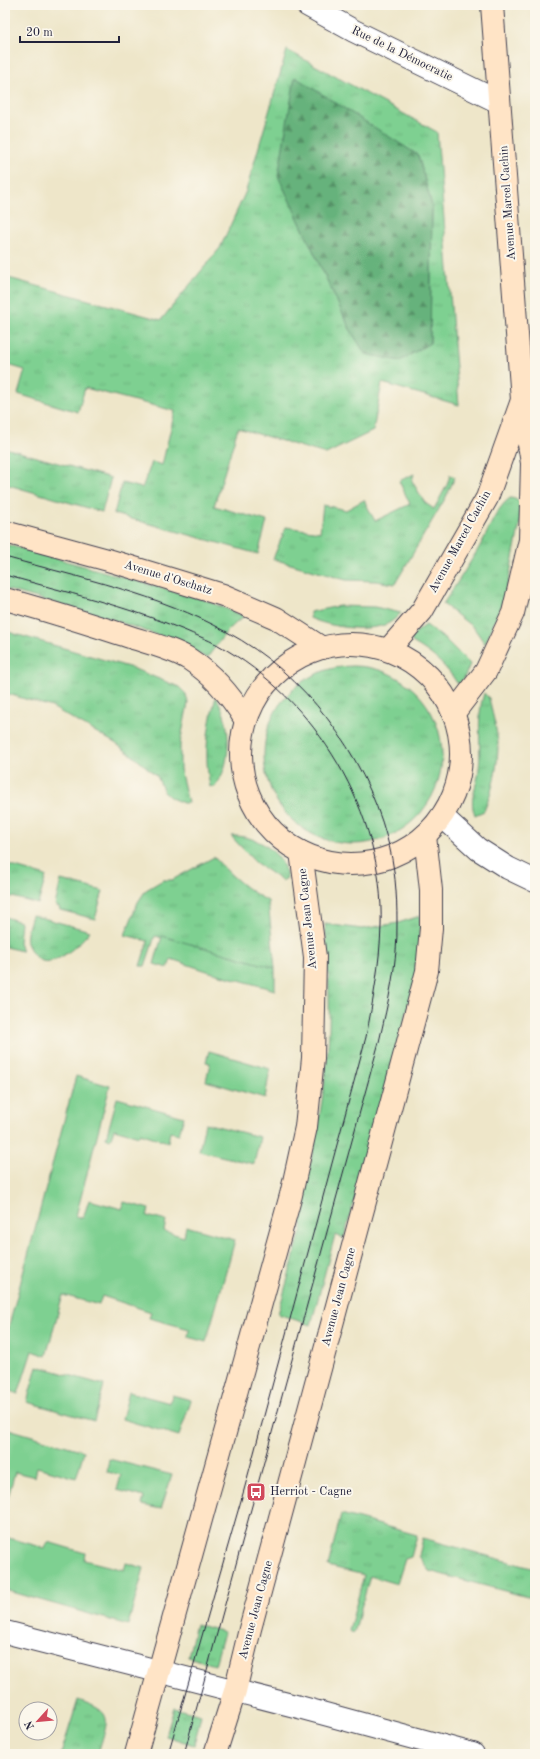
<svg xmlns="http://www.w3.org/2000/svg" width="540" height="1759" viewBox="0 0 540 1759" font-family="'Old Standard TT',serif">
<defs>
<pattern id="grass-tufts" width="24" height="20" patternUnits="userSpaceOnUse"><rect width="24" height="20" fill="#7ed091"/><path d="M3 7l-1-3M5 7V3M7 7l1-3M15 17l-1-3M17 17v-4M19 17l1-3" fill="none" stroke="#6db27e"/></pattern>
<pattern id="forest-firs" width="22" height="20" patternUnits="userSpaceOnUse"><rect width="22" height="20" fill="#66b27b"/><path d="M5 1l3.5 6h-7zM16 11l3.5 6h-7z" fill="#549066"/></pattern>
</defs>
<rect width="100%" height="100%" fill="#fbf7ec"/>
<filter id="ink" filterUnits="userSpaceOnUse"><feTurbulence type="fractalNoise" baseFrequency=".025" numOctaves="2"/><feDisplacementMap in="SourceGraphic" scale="8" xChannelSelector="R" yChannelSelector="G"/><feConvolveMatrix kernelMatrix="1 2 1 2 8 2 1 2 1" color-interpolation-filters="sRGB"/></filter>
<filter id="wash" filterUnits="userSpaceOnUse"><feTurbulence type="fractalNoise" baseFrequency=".012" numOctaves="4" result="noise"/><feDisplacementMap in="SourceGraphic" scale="16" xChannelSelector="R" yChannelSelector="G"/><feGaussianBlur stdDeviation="0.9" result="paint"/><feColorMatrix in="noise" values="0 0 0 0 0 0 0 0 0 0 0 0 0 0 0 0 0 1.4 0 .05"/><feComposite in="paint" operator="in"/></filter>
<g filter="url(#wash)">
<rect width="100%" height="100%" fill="#eee6c9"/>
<g fill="url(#grass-tufts)" stroke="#507966" fill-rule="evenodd">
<path d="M287,50l150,82 22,273 -77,-22 -9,48 -47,23 -88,-26 -24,78 53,15 -9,33 -144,-40 8,-31 20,5 10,-26 10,3 13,-54 -90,-23 -7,24 -60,-18 7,-24 -20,-6v-87l156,43 59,-72 26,-57zM418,155l14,51 -2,137 -80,-14 -71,-152z"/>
<polygon points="5,448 111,478 102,512 5,484"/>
<polygon points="414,474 412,481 425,503 434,509 447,485 450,475 455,477 446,497 395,584 376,581 346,580 273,559 286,527 320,532 323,505 346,510 364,500 375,521 410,504 399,481"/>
<path d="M510,498c12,1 11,9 11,20l-16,80 -20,46 -11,-16 -31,-24c13,-19 25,-38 37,-58 9,-15 15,-37 30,-48z"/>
<polygon points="5,544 205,600 244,616 227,631 207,658 172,640 108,618 5,589"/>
<path d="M339,606l36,1 26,6c-3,3 -8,8 -12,10 -20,10 -60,4 -79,-5v-6z"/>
<path d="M426,625l19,14 25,25 -8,19h-5c-11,-18 -27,-31 -45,-41l-1,-6z"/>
<polygon points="5,631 132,668 179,687 186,694 188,703 180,744 180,769 188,803 183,803 171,798 164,792 157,776 133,756 115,743 52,707 5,693"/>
<circle cx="353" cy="755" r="89"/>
<path d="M484,693l5,5c3,15 8,31 9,46 0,23 -5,46 -14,67l-9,4c-6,-14 0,-24 3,-39 5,-28 -3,-56 6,-83z"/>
<path d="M216,697c16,25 17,68 -2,91l-2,-2 -2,1c-6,-31 -3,-59 6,-90z"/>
<path d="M231,836c25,-1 52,15 56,42l-5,3 -27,-19z"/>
<path d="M214,857c16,18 33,33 54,44l7,67 -120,-32 -10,30h-5l8,-25 -23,-6 13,-33 8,-12 17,-10h9z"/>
<polygon points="5,864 46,876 38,904 5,895"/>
<polygon points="61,880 103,891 95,919 60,910 59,907 55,905"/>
<path d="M32,915l58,16c-10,13 -42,45 -57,23 -2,-3 -5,-8 -6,-11 -2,-9 3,-20 5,-28z"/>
<path d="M420,916l-1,52 -75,270 -9,-3 -24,90 -33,-11 25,-90 -8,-2c18,-62 31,-127 34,-192 1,-35 -1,-70 -4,-106l37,5 36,-6z"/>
<polygon points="5,917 21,922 19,942 22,951 5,947"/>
<polygon points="341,1514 417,1535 411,1557 405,1559 397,1584 370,1576 354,1633 349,1631 364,1575 328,1566"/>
<polygon points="423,1538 535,1569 535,1599 429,1571 419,1556"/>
<polygon points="196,1624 224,1632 215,1665 188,1657"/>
<path d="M78,1700c39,13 29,20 20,54h-37z"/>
<polygon points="174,1708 201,1715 194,1745 166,1736"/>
</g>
<polygon fill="url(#forest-firs)" stroke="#446a5b" points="295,77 418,155 432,206 430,343 400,361 365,354 350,329 278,176"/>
<g fill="#7ed091" stroke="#507966">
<polygon points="162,936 275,968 275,990 210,972 171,959 168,968 154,964"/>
<polygon points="209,1051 270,1069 265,1098 206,1081 210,1063 206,1062"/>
<polygon points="76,1076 110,1086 76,1216 83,1218 89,1200 122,1209 124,1202 149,1209 147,1216 166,1221 164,1231 184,1237 186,1226 235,1240 206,1342 188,1337 189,1329 149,1318 151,1312 102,1296 99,1305 63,1295 46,1356 32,1351 18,1394 5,1389 5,1333 7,1333"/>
<polygon points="117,1098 184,1117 179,1134 170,1132 168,1142 140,1133 139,1136 114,1129 110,1140 106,1138"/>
<polygon points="205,1123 260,1137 254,1164 199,1151"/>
<polygon points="37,1366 104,1385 94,1421 27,1402"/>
<polygon points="129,1392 170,1403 172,1395 191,1400 179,1436 122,1419"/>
<polygon points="5,1428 84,1451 76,1478 37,1467 35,1477 15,1472 5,1508"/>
<polygon points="109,1459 172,1475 161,1509 142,1505 144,1497 117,1490 121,1475 107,1472"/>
<polygon points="5,1537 45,1548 48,1542 85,1553 84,1560 124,1570 126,1563 144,1568 128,1625 5,1590"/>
</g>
</g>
<g filter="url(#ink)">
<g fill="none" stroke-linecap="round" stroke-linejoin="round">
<defs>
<g id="street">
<polyline points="307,5 354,31 499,102"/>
<polyline points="442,816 478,849 508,868 535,881"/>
<polyline points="5,1632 299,1707 473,1754"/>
</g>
<g id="secondary">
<polyline points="5,532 108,560 223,595 276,618 322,648"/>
<path d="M5,599c41,11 81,24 122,37 21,7 44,12 62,23 23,15 42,37 56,60"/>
<circle cx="351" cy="754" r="110"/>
<polyline points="388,650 422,611 487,498 521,403"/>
<polyline points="453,714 486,671 513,613 530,540 532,463 522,400 492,5"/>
<polyline points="136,1754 291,1195 306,1127 313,1058 315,957 301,852"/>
<polyline points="215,1754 235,1691 250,1629 427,971 431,928 431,890 425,836"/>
</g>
</defs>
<use href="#street" stroke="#413f50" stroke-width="24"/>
<use href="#secondary" stroke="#413f50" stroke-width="24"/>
<use href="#street" stroke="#fff" stroke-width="22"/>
<use href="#secondary" stroke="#ffe4c6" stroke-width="22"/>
<g stroke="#22223b" stroke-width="1">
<path d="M5,557c75,21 154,37 222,75 78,42 137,121 160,206 8,27 10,56 10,84 1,41 -9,80 -18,120l-195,712"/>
<path d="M5,575c60,17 121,31 179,55 11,5 23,9 34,15 98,54 167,168 163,281 -1,37 -8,75 -15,111l-122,453 -76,264"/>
</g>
</g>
</g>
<defs>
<symbol id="bus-square" viewBox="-11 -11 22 22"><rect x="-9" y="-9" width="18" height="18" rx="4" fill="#d1495b" stroke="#fbf7ec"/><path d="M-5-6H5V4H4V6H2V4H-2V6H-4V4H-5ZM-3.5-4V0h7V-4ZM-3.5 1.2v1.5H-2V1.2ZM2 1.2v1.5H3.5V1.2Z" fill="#fff"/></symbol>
</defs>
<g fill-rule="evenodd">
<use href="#bus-square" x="245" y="1481" width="22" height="22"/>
</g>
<g text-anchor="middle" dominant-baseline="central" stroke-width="4" stroke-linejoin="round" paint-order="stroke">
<g font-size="12" fill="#22223b" stroke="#fbf7ec">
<text transform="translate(402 54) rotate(26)">Rue de la Démocratie</text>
<text transform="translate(508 203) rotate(-94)">Avenue Marcel Cachin</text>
<text transform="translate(460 542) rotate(-61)">Avenue Marcel Cachin</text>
<text transform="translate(168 578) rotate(17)">Avenue d'Oschatz</text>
<text transform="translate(308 919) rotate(-96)">Avenue Jean Cagne</text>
<text transform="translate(339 1297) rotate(-75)">Avenue Jean Cagne</text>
<text transform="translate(256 1610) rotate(-75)">Avenue Jean Cagne</text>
</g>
<g font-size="12" fill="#22223b" stroke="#fbf7ec" text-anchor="start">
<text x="270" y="1492">Herriot - Cagne</text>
</g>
</g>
<rect width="540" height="1759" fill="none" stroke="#fbf7ec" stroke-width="20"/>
<g transform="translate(38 1721) rotate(243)"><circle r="19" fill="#fbf7ec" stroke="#a4a2a5"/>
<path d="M0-3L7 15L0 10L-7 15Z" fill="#d1495b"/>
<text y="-6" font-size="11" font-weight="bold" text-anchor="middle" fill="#22223b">N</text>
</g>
<path d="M20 36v6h99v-6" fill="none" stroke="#22223b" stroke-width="2"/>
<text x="26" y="36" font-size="12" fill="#22223b" stroke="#fbf7ec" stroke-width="3" paint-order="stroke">20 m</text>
</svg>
